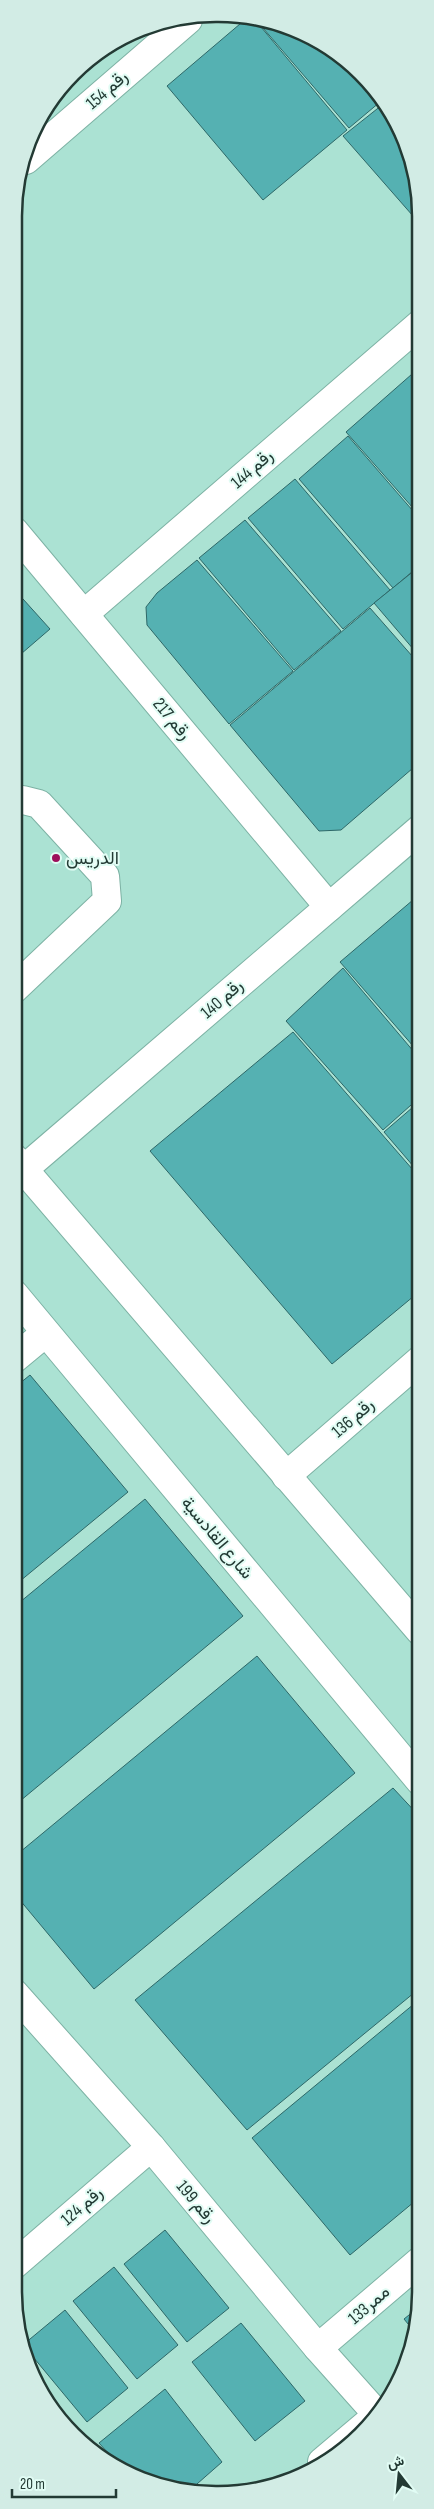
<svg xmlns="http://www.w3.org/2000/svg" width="434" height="2509" viewBox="0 0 434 2509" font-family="'Sofia Sans Condensed',Vazirmatn,sans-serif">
<rect width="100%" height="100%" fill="#abe2d3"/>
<g fill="#55b1b2" stroke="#2e6868">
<polygon points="247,18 256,21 347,130 263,200 167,86"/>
<polygon points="257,21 307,35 361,73 380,102 349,128"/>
<polygon points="382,105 405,139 420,203 420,224 343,136"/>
<polygon points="420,367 420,516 346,432"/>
<polygon points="348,436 420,519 420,565 393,588 299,479"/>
<polygon points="295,479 390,590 343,629 248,518"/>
<polygon points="245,520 341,631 294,670 199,558"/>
<polygon points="197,560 293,671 229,724 147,625 146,607 157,593"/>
<polygon points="420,566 420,657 374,603"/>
<polygon points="14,589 50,629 14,660"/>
<polygon points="370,608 420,665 420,762 341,830 319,831 230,725"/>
<polygon points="420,894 420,1054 340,962"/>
<polygon points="343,968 420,1059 420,1097 383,1130 286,1021"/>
<polygon points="293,1032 420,1178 420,1291 332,1364 150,1151"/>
<polygon points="420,1101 420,1174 384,1132"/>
<polygon points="30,1375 128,1492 14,1586 14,1388"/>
<polygon points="145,1499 243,1616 14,1806 14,1607"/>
<polygon points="257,1656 355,1773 94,1989 14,1893 14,1857"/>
<polygon points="393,1788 420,1817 420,1988 247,2130 135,2000"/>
<polygon points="420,1999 420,2197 350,2255 252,2138"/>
<polygon points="165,2230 229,2308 187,2342 124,2264"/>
<polygon points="114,2267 178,2345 137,2379 73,2301"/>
<polygon points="419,2307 413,2330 404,2319"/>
<polygon points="65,2310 128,2388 87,2422 24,2346 24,2344"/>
<polygon points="241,2323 305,2401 255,2441 192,2362"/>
<polygon points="165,2389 222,2462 189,2491 127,2474 99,2443"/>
</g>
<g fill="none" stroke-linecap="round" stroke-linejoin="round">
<defs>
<g id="minor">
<polyline points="26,160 188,20"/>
<polyline points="14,531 329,907"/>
<polyline points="84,614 420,324"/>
<polyline points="14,989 107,901 105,876 39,804 23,800 14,801"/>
<polyline points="14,1158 420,1631"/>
<polyline points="24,1169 420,829"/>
<polyline points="14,1294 420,1781"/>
<polyline points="14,1359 43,1335"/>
<polyline points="286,1476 420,1360"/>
<polyline points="14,1993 151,2147 318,2348 376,2413"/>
<polyline points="14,2265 151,2147"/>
<polyline points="318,2348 420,2261"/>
<polyline points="322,2462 367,2424"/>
</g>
</defs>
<use href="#minor" stroke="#7db2a4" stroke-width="30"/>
<use href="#minor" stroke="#fff" stroke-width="28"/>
</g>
<circle fill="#9d0e5b" stroke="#e1fcf4" stroke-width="2" cx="56" cy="858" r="5"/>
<g text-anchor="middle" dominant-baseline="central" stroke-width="4" stroke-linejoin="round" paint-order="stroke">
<g font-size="18" fill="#233a34" stroke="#e1fcf4">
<text transform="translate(107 90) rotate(-41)">رقم 154</text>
<text transform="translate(252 469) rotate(-41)">رقم 144</text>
<text transform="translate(172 719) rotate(50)">رقم 217</text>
<text transform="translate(222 999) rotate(-41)">رقم 140</text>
<text transform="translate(353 1418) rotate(-41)">رقم 136</text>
<text transform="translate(217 1538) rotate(50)">شارع القادسية</text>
<text transform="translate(196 2202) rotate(50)">رقم 199</text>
<text transform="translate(82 2206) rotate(-41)">رقم 124</text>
<text transform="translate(369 2305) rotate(-41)">ممر133</text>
</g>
<g font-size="18" fill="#233a34" stroke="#e1fcf4" text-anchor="start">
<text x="66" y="858">الدريس</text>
</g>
</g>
<path d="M0 0H434V2509H0ZM216 22H218A194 194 0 0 1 412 216V2292A194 194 0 0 1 218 2486H216A194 194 0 0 1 22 2292V216A194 194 0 0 1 216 22Z" fill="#d2ece5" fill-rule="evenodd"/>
<path fill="none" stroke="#233a34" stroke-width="2.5" d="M216 22H218A194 194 0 0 1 412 216V2292A194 194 0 0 1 218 2486H216A194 194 0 0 1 22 2292V216A194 194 0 0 1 216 22Z"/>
<g transform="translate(399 2474) rotate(344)" stroke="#e1fcf4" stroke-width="4" paint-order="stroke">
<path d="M0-4L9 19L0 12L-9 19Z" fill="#233a34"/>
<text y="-8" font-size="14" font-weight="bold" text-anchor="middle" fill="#233a34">ش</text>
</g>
<path d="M12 2489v8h104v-8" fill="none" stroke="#233a34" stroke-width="2.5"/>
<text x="20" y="2489" font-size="15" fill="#233a34" stroke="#e1fcf4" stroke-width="4" paint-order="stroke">20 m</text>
</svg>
